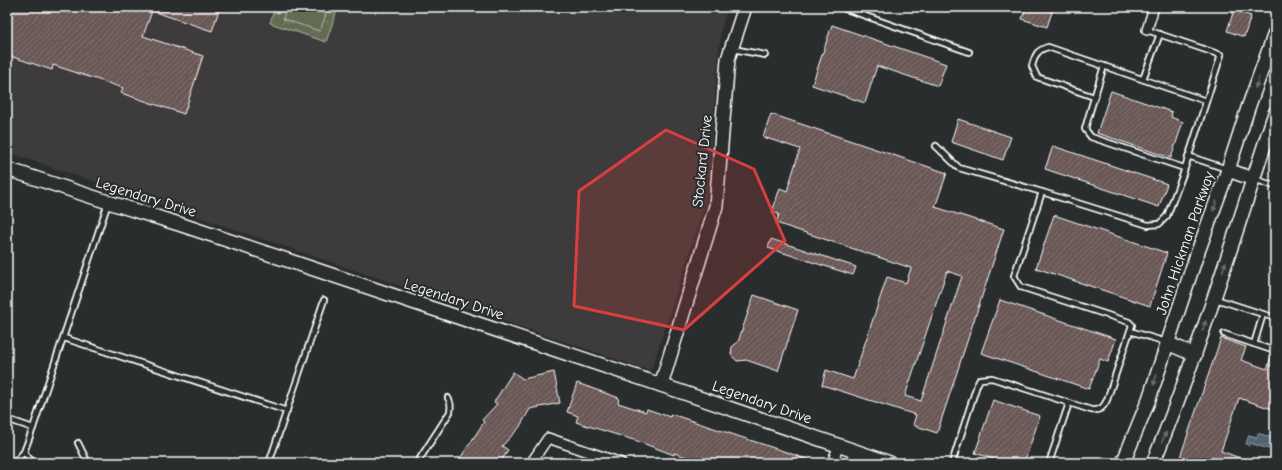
<svg xmlns="http://www.w3.org/2000/svg" width="1282" height="470" viewBox="0 0 1282 470" font-family="'Comic Neue',sans-serif">
<defs>
<pattern id="park-crowns" width="20" height="18" patternUnits="userSpaceOnUse"><rect width="20" height="18" fill="#636c53"/><path d="M2 6a3 3 0 1 1 6 0M12 15a3 3 0 1 1 6 0" fill="none" stroke="#7a826d"/></pattern>
<pattern id="water-ripples" width="26" height="14" patternUnits="userSpaceOnUse"><rect width="26" height="14" fill="#516474"/><path d="M2 4q2-2 4 0t4 0M15 11q2-2 4 0t4 0" fill="none" stroke="#6b7b89"/></pattern>
<pattern id="building-hatch" width="6" height="6" patternUnits="userSpaceOnUse"><rect width="6" height="6" fill="#6a5856"/><path d="M-1 1l2-2M0 6l6-6M5 7l2-2" fill="none" stroke="#80716f"/></pattern>
</defs>
<rect width="100%" height="100%" fill="#2a2d2e"/>
<filter id="ink" filterUnits="userSpaceOnUse"><feTurbulence type="fractalNoise" baseFrequency=".025" numOctaves="2"/><feDisplacementMap in="SourceGraphic" scale="8" xChannelSelector="R" yChannelSelector="G"/><feConvolveMatrix kernelMatrix="1 2 1 2 8 2 1 2 1" color-interpolation-filters="sRGB"/></filter>
<g filter="url(#ink)">
<polygon fill="#3d3a3a" points="7,7 728,7 721,29 706,202 651,371 7,152"/>
<polygon fill="url(#park-crowns)" stroke="#b1b6a9" points="275,7 338,7 326,42 270,23"/>
<polygon fill="#636c53" stroke="#b1b6a9" points="287,7 304,7 326,14 320,31 283,19"/>
<polygon fill="url(#water-ripples)" stroke="#97a2ac" points="1258,433 1275,439 1275,451 1250,443 1249,446 1246,444 1249,435 1257,437"/>
<g fill="url(#building-hatch)" stroke="#fff" fill-rule="evenodd">
<polygon points="7,7 54,7 70,12 71,7 220,7 212,31 152,11 143,36 203,56 184,114 121,93 123,88 53,65 52,70 7,55"/>
<polygon points="1026,7 1046,7 1053,9 1047,27 1022,19"/>
<polygon points="1234,10 1251,16 1244,37 1227,31"/>
<polygon points="832,25 946,64 938,86 877,66 865,103 812,85"/>
<polygon points="1111,91 1172,112 1171,117 1183,122 1171,158 1097,133"/>
<path d="M771,114l176,59 -12,34 69,22 -67,204 -24,-8 3,-10 -94,-30 4,-15 27,9 34,-102 19,6 5,-15 -135,-45 3,-9 -7,-2 8,-24 7,3 13,-42 -37,-12zM947,271l15,5 -41,125 -16,-5z"/>
<polygon points="958,119 1011,137 1003,160 951,142"/>
<polygon points="1053,146 1167,184 1159,207 1045,169"/>
<polygon points="1054,215 1167,253 1150,306 1036,268"/>
<polygon points="771,239 856,267 853,275 768,248"/>
<polygon points="754,295 798,310 778,371 746,360 737,361 731,355 732,347 738,342"/>
<polygon points="1000,300 1116,339 1108,362 1100,359 1089,389 981,353"/>
<polygon points="1221,338 1246,347 1241,360 1267,369 1272,354 1275,355 1275,410 1239,398 1221,451 1251,462 1250,463 1178,463"/>
<polygon points="513,372 523,379 554,372 560,403 530,409 519,428 502,446 508,450 500,463 457,463 484,422 482,420 497,404 494,402"/>
<polygon points="577,383 619,398 618,403 646,412 647,409 670,417 671,414 786,452 812,461 812,463 704,463 674,453 674,455 637,441 585,425 576,422 578,416 567,412"/>
<polygon points="993,400 1040,416 1024,463 1006,463 975,453"/>
</g>
<g fill="none" stroke-linecap="round" stroke-linejoin="round">
<defs>
<g id="lane">
<polyline points="840,7 969,52"/>
<polyline points="733,49 765,55"/>
<polyline points="1104,66 1091,108 1085,129 1091,137 1184,168"/>
<polyline points="1143,79 1160,34"/>
<path d="M1094,97l-57,-20 -5,-11c3,-11 5,-16 16,-19l158,54"/>
<polyline points="936,146 959,168 1042,192"/>
<polyline points="1188,156 1227,169"/>
<polyline points="1254,179 1275,186"/>
<polyline points="1216,299 1275,318"/>
<polyline points="1263,314 1254,344 1275,351"/>
<polyline points="1130,331 1132,325 1129,322 1021,287 1014,276 1042,192 1148,225 1159,224 1167,216 1183,174 1221,55 1147,30"/>
<polyline points="1224,334 1254,344"/>
<polyline points="64,338 287,411"/>
<polyline points="7,419 33,428"/>
<polyline points="78,443 88,463"/>
<polyline points="24,452 33,463"/>
<polyline points="14,463 24,452 33,428 108,203"/>
<polyline points="269,463 324,300"/>
<path d="M417,463l33,-51c1,-6 1,-9 -2,-14"/>
<path d="M952,463l25,-78 3,-6 12,-1 99,32c9,1 12,-2 16,-10l23,-69 36,11"/>
<polyline points="1049,463 1069,403"/>
</g>
<g id="street">
<polyline points="1147,30 1154,7"/>
<polyline points="531,463 548,438 621,463"/>
<polyline points="832,463 839,445"/>
</g>
<g id="secondary">
<polyline points="7,169 108,202 182,225 661,385 890,463"/>
<polyline points="1228,170 1253,179"/>
<polyline points="1167,343 1195,355"/>
<polyline points="661,385 716,206 728,59 745,7"/>
<polyline points="1123,463 1149,399 1196,257 1228,170 1248,108 1275,33"/>
<path d="M1153,463c47,-114 83,-233 122,-350"/>
</g>
</defs>
<use href="#lane" stroke="#fff" stroke-width="8"/>
<use href="#street" stroke="#fff" stroke-width="12"/>
<use href="#secondary" stroke="#fff" stroke-width="16"/>
<use href="#lane" stroke="#2a2d2e" stroke-width="4.5"/>
<use href="#street" stroke="#2a2d2e" stroke-width="9"/>
<use href="#secondary" stroke="#2a2d2e" stroke-width="13"/>
</g>
<defs><path id="oneway-solid" d="M-6-.8H1V-3.2L6.5 0L1 3.2V.8H-6Z"/></defs>
<g fill="#6a6c6d">
<use href="#oneway-solid" transform="translate(1257 83) rotate(109)"/>
<use href="#oneway-solid" transform="translate(1215 206) rotate(110)"/>
<use href="#oneway-solid" transform="translate(1224 267) rotate(-72)"/>
<use href="#oneway-solid" transform="translate(1204 326) rotate(-71)"/>
<use href="#oneway-solid" transform="translate(1155 380) rotate(108)"/>
<use href="#oneway-solid" transform="translate(1164 437) rotate(-68)"/>
</g>
</g>
<path fill="#da3e3e" fill-opacity="0.2" stroke="#da3e3e" stroke-width="3" stroke-linejoin="round" d="M666,130l88,39 31,72 -101,89 -110,-24 5,-115z"/>
<g text-anchor="middle" dominant-baseline="central" stroke-width="4" stroke-linejoin="round" paint-order="stroke">
<g font-size="15" fill="#fff" stroke="#2a2d2e">
<text transform="translate(702 161) rotate(-84)">Stockard Drive</text>
<text transform="translate(146 197) rotate(17)">Legendary Drive</text>
<text transform="translate(1185 243) rotate(-71)">John Hickman Parkway</text>
<text transform="translate(454 299) rotate(18)">Legendary Drive</text>
<text transform="translate(762 402) rotate(19)">Legendary Drive</text>
</g>
</g>
<rect width="1282" height="470" fill="none" stroke="#2a2d2e" stroke-width="24"/>
<rect x="12" y="12" width="1258" height="446" fill="none" stroke="#fff" stroke-width="1.5" filter="url(#ink)"/>
</svg>
